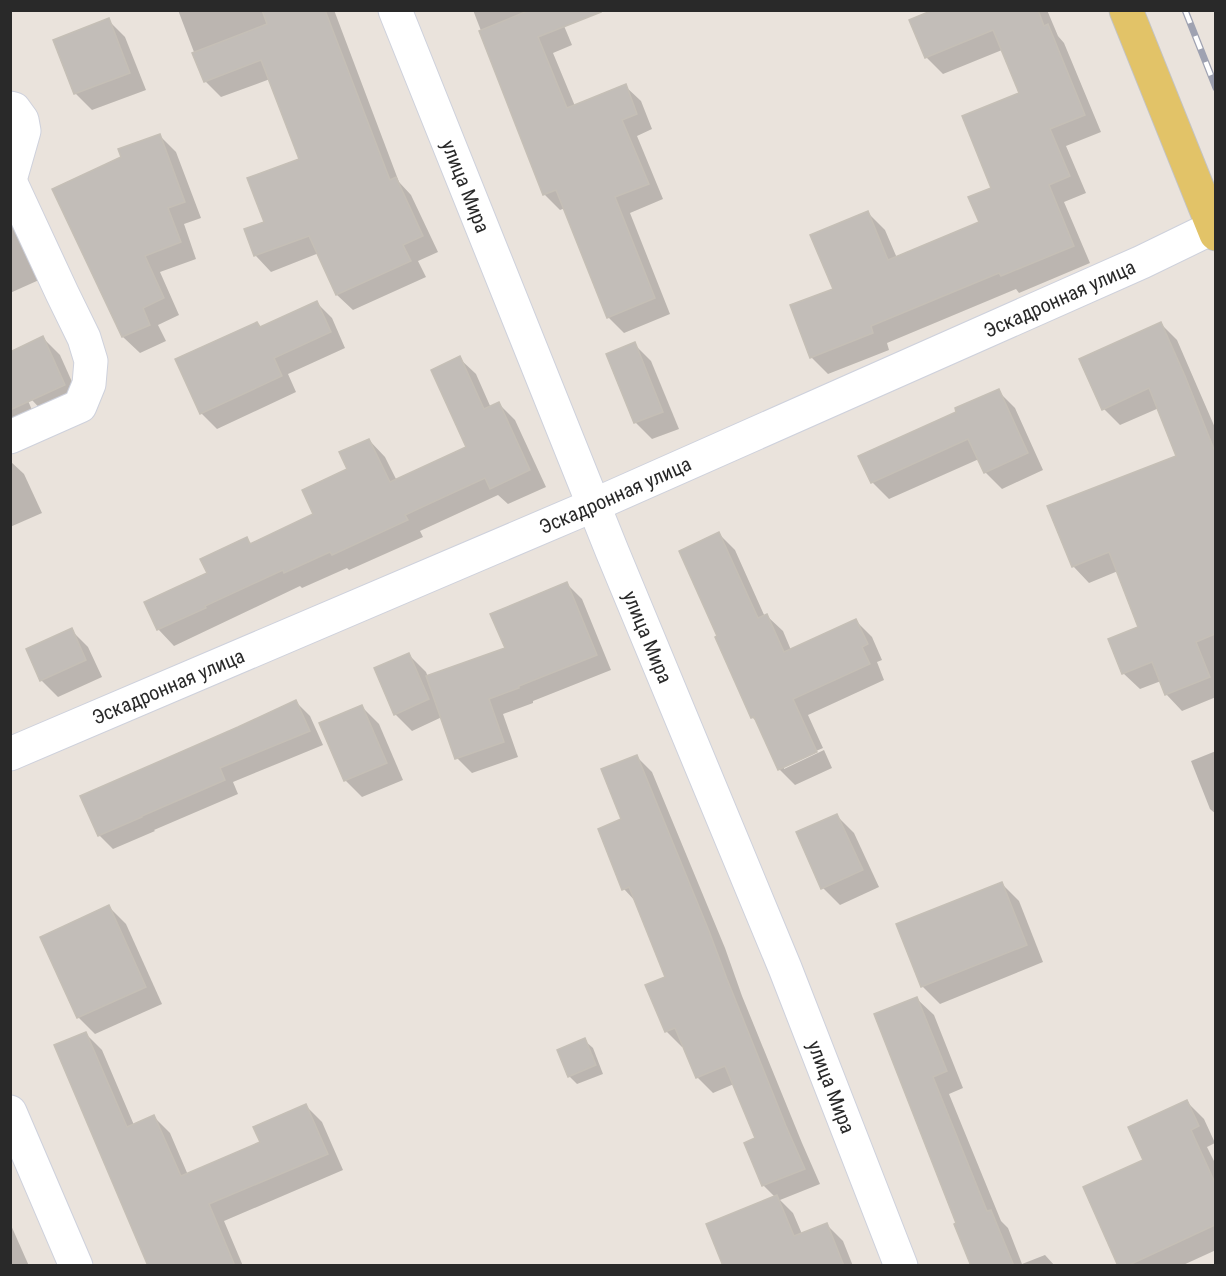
<svg xmlns="http://www.w3.org/2000/svg" width="1226" height="1276" viewBox="0 0 1226 1276" font-family="'Roboto Condensed',sans-serif">
<rect width="100%" height="100%" fill="#eae3dc"/>
<g fill="#0003">
<polygon points="178,10 334,10 399,182 411,195 438,252 418,261 426,277 353,310 337,295 319,253 271,272 256,256 246,230 266,223 301,159 270,79 221,97 205,81"/>
<polygon points="473,10 551,10 562,21 572,45 553,53 575,106 625,86 641,101 652,129 637,136 663,199 630,213 670,314 624,333 608,317 565,208 560,210 544,194"/>
<polygon points="937,10 1047,10 1058,36 1064,43 1101,132 1066,146 1086,193 1064,202 1090,263 1019,293 1016,289 887,343 889,350 828,374 811,357 835,290 868,213 885,230 897,258 980,223 993,189 1021,94 1002,50 943,74 926,57"/>
<polygon points="108,20 125,37 146,90 92,110 75,93"/>
<polygon points="159,135 176,152 201,218 184,224 196,259 160,272 179,315 158,325 166,341 140,353 123,337 54,190 123,158"/>
<polygon points="10,217 39,280 10,293"/>
<polygon points="317,303 332,318 345,348 288,374 296,392 217,429 201,413 257,324 261,328"/>
<polygon points="1161,324 1177,340 1216,430 1216,697 1182,711 1166,694 1161,681 1140,689 1123,673 1140,628 1118,571 1089,583 1073,566 1178,457 1159,408 1120,425 1104,409"/>
<polygon points="43,338 60,355 81,402 48,417 32,400 10,355"/>
<polygon points="634,344 651,361 679,429 652,439 635,422"/>
<polygon points="459,358 476,374 491,408 499,404 515,420 546,487 508,504 498,495 420,531 423,537 349,570 347,568 302,588 300,586 174,646 158,629 209,573 246,539 252,544 315,515 369,440 385,457 397,481 468,448"/>
<polygon points="10,391 26,396 35,417 10,428"/>
<polygon points="998,391 1015,408 1043,470 1002,489 985,472 979,459 889,499 872,482 958,413"/>
<polygon points="10,461 24,474 42,513 10,527"/>
<polygon points="719,534 735,550 765,617 767,616 783,631 791,650 856,621 872,637 882,660 877,662 884,680 808,715 823,748 784,765 784,769 824,750 832,768 795,785 779,769 758,723 752,717 719,637"/>
<polygon points="567,584 582,599 611,670 533,701 533,703 503,714 518,757 472,773 457,758 442,717 412,731 395,714 409,655 426,672 428,677 507,649"/>
<polygon points="71,630 88,647 102,677 58,697 41,680"/>
<polygon points="296,702 310,716 323,745 233,782 238,794 154,830 155,831 113,849 99,835"/>
<polygon points="362,707 379,724 403,780 362,797 345,780"/>
<polygon points="1216,751 1216,814 1210,809 1191,761"/>
<polygon points="637,757 652,772 725,948 742,996 802,1143 820,1184 780,1200 793,1213 802,1234 827,1225 843,1241 853,1266 725,1266 775,1197 763,1185 757,1139 734,1084 713,1093 697,1077 684,1046 682,1047 666,1031 667,978 637,903 624,889 623,820"/>
<polygon points="837,816 854,833 879,887 840,905 823,888"/>
<polygon points="1002,884 1019,901 1043,962 940,1004 923,987 898,925"/>
<polygon points="109,907 126,924 162,1004 95,1034 78,1017"/>
<polygon points="917,999 934,1015 963,1088 949,1094 1001,1221 1008,1228 1022,1264 1045,1255 1055,1266 973,1266 958,1224"/>
<polygon points="85,1033 102,1050 134,1125 154,1117 170,1133 188,1175 262,1143 306,1106 322,1122 343,1170 224,1221 243,1266 150,1266"/>
<polygon points="584,1040 593,1048 603,1074 577,1084 569,1076"/>
<polygon points="1187,1102 1204,1119 1215,1143 1207,1147 1216,1165 1216,1250 1181,1266 1120,1266 1145,1160"/>
<polygon points="10,1223 29,1266 10,1266"/>
</g>
<g fill="#c2bdb8" stroke="#c5bfb6" stroke-width="1.5">
<polygon points="262,10 325,10 390,180 396,177 423,236 403,245 411,261 336,295 309,236 254,256 244,229 264,222 247,178 299,159 261,60 204,82 192,53 267,24"/>
<polygon points="530,10 600,10 601,12 538,37 567,108 626,84 637,114 622,120 649,184 615,197 655,298 607,318 556,190 543,195 479,31"/>
<polygon points="933,10 1038,10 1044,26 1048,24 1085,115 1050,129 1070,176 1049,185 1074,246 1001,276 999,273 871,326 873,333 810,358 790,305 833,289 810,235 868,211 888,260 979,222 968,197 991,188 962,116 1019,93 993,30 925,58 909,20"/>
<polygon points="109,18 130,73 74,94 53,40"/>
<polygon points="160,134 185,202 168,208 181,242 145,256 164,298 143,308 150,325 122,337 52,189 121,157 118,149"/>
<polygon points="317,301 331,332 274,358 282,376 200,414 175,359 257,322 260,327"/>
<polygon points="1161,322 1185,376 1215,452 1215,634 1196,642 1210,677 1165,695 1152,662 1122,674 1108,639 1138,627 1109,552 1072,567 1047,506 1176,456 1149,388 1102,410 1079,359"/>
<polygon points="43,336 65,385 10,410 10,352"/>
<polygon points="635,342 663,412 634,423 606,354"/>
<polygon points="460,356 484,409 499,402 530,470 490,489 485,478 405,515 408,520 332,555 330,552 284,573 283,570 205,606 206,608 157,630 144,602 207,573 200,559 247,537 250,544 313,514 302,490 347,469 339,452 369,439 390,482 466,447 431,370"/>
<polygon points="999,389 1028,453 984,473 968,439 871,483 858,456 956,412 955,408"/>
<polygon points="719,532 758,618 767,614 784,652 856,619 868,644 862,647 870,664 793,699 817,752 778,770 754,717 751,718 715,637 717,636 679,551"/>
<polygon points="567,582 597,655 519,686 519,688 489,699 504,742 455,759 426,676 505,648 490,614"/>
<polygon points="72,628 86,660 40,681 26,649"/>
<polygon points="409,653 429,699 394,715 374,668"/>
<polygon points="296,700 310,731 220,768 225,780 142,816 142,817 98,836 80,796 238,727"/>
<polygon points="362,705 387,763 344,781 319,723"/>
<polygon points="637,755 709,931 727,979 786,1126 805,1169 762,1186 744,1143 755,1138 725,1066 696,1078 675,1028 665,1032 645,985 665,977 629,887 622,890 598,829 621,819 601,769"/>
<polygon points="837,814 863,870 821,889 796,832"/>
<polygon points="1002,882 1027,945 921,987 896,924"/>
<polygon points="109,905 146,987 77,1018 40,937"/>
<polygon points="917,997 947,1071 933,1077 987,1211 991,1210 1014,1266 971,1266 954,1224 956,1223 874,1014"/>
<polygon points="86,1032 127,1127 154,1115 181,1176 260,1142 253,1127 306,1104 328,1154 209,1204 235,1266 148,1266 54,1045"/>
<polygon points="585,1038 596,1065 568,1077 557,1050"/>
<polygon points="1187,1100 1199,1126 1191,1130 1215,1183 1215,1225 1127,1266 1118,1266 1083,1187 1143,1160 1128,1127"/>
<polygon points="777,1195 794,1236 827,1223 844,1266 723,1266 706,1224"/>
</g>
<g fill="none" stroke-linecap="round" stroke-linejoin="round">
<defs>
<g id="minor">
<path id="s1" d="M395,10l217,541 173,417 116,298"/>
<polyline points="10,108 14,109 22,120 24,131 10,180"/>
<polyline points="10,181 62,293 84,338 91,361 89,384 80,406 10,437"/>
<polyline points="10,1112 76,1266"/>
</g>
<g id="tertiary">
<path id="s2" d="M10,754l584,-249 548,-243 74,-36"/>
</g>
<polyline id="primary" points="1126,10 1216,234"/>
</defs>
<use href="#minor" stroke="#ced1dc" stroke-width="35"/>
<use href="#tertiary" stroke="#ced1dc" stroke-width="35"/>
<use href="#primary" stroke="#c3c3c3" stroke-width="35"/>
<use href="#minor" stroke="#fff" stroke-width="33"/>
<use href="#tertiary" stroke="#fff" stroke-width="33"/>
<use href="#primary" stroke="#e2c368" stroke-width="33"/>
<defs>
<polyline id="rail" points="1185,10 1216,88"/>
</defs>
<use href="#rail" stroke="#9fa2b1" stroke-width="7"/>
<use href="#rail" stroke="#fff" stroke-width="4.5" stroke-dasharray="14" stroke-linecap="butt"/>
</g>
<g text-anchor="middle" dominant-baseline="central" stroke-width="6" stroke-linejoin="round" paint-order="stroke">
<g font-size="20" fill="#292929" stroke="#fff">
<text stroke="none"><textPath href="#s1" startOffset="190">улица Мира</textPath></text>
<text stroke="none"><textPath href="#s2" startOffset="1144">Эскадронная улица</textPath></text>
<text stroke="none"><textPath href="#s2" startOffset="658">Эскадронная улица</textPath></text>
<text stroke="none"><textPath href="#s1" startOffset="676">улица Мира</textPath></text>
<text stroke="none"><textPath href="#s2" startOffset="172">Эскадронная улица</textPath></text>
<text stroke="none"><textPath href="#s1" startOffset="1162">улица Мира</textPath></text>
</g>
</g>
<rect width="1226" height="1276" fill="none" stroke="#292929" stroke-width="24"/>
</svg>
